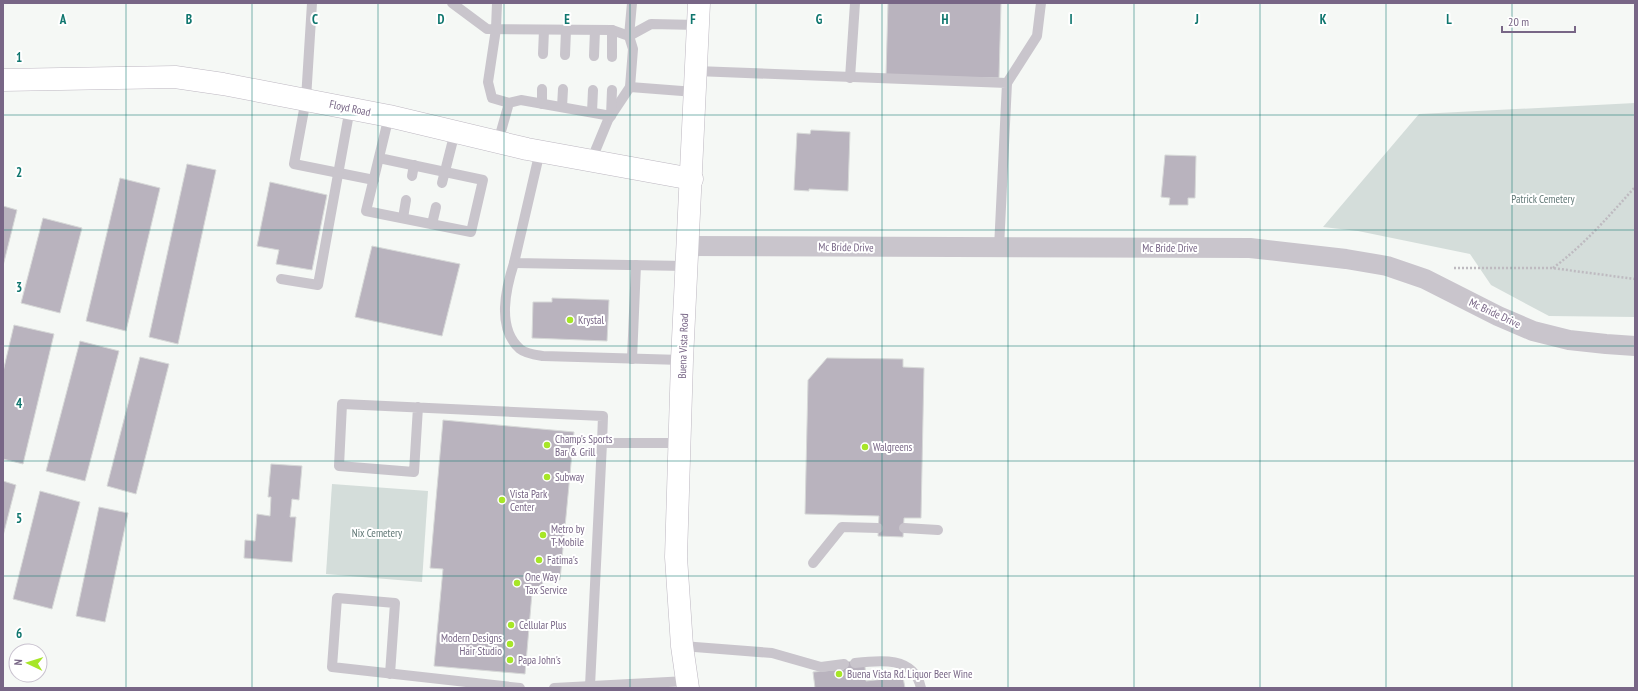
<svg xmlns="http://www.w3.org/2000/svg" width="1638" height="691" viewBox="0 0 1638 691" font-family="'PT Sans Narrow',sans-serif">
<rect width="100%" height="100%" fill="#f5f8f5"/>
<g fill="#d4ddda">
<polygon points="1635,103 1635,317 1549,316 1491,285 1470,254 1358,231 1323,227 1419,114"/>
<polygon points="332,484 428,491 422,582 326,574"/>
</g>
<g fill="#b9b3be" stroke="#d7d9d8">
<polygon points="888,3 1001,3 999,78 886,76"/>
<polygon points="811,130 850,132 848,191 809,189 809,191 794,190 797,133 810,134"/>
<polygon points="1165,155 1196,156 1195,198 1188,198 1188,205 1169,205 1170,198 1161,197"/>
<polygon points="187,164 216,170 178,344 149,337"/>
<polygon points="120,178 160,188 126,331 86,321"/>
<polygon points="270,182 327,195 312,270 276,264 279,250 257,246"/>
<polygon points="3,206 17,210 3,266"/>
<polygon points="43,218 82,228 60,313 21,303"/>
<polygon points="372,246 460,264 442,336 355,317"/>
<polygon points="552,298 609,300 607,341 532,338 533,302 552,302"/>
<polygon points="14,325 54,334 23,464 3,459 3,372"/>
<polygon points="80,341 119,351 85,481 46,471"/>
<polygon points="140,357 169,364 136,494 107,486"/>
<polygon points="827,358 903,359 903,367 924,368 921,518 904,518 903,537 878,536 879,516 805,514 808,380"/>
<polygon points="443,420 574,432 560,580 543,579 542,594 532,593 525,674 434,666 443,569 430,568"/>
<polygon points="271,464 302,466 299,500 292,499 290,517 296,517 292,562 244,558 245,540 255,541 257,514 270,516 271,497 268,497"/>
<polygon points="3,481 16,485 3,536"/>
<polygon points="40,491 80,502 52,609 13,599"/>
<polygon points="99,507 128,513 105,622 76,616"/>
<polygon points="855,661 865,666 866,681 903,677 905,688 815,688 813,672 844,669 844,662"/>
</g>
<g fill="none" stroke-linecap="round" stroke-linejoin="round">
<defs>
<g id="secondary">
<polyline points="3,80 175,77 223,84 389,116 527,149 692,179"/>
<polyline points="688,688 682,646 676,557 682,360 699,3"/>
</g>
</defs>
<use href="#secondary" stroke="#bdb7c1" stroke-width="23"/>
<g stroke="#bebac0" stroke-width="2.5" stroke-dasharray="2 2" stroke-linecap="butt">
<polyline points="1454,268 1552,268 1635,279"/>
<path d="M1553,268c31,-23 56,-52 82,-81"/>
</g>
<g stroke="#c9c5cc" stroke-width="10">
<polyline points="312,3 306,99 294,164 374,180"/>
<polyline points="452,3 487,29 612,30 629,36 633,49 630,87 608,120 591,161"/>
<polyline points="497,3 496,29 488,82 492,98 509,103"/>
<polyline points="612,30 612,57"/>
<polyline points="629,36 651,24 698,25"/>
<polyline points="629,36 632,3"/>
<polyline points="543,54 544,30"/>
<polyline points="565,55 566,30"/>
<polyline points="594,56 595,30"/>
<polyline points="696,71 1007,83 999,248"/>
<polyline points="850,78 855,3"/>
<polyline points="1007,83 1037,36 1041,3"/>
<polyline points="630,87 695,92"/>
<polyline points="542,104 542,89"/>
<polyline points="562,107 563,89"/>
<polyline points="592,112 593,90"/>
<polyline points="498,142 509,103 521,100 611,116 612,90"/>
<polyline points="540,151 514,263 686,266"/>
<polyline points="379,158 483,180 471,232 366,211 389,116"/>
<polyline points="412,176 414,165"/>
<polyline points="442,183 455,132"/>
<polyline points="403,218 406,200"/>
<polyline points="432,224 436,207"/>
<path d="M514,263c-8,25 -18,65 6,86 6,5 16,6 23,7l139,4"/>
<polyline points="281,279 318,285 350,108"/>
<polyline points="632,359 636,265"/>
<polyline points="418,407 414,472 339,466 342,404 603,416 602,443 679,443"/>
<polyline points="904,528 938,530"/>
<polyline points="813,563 842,527 878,528"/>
<polyline points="682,646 772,653 821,667 844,664"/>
<path d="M855,663c25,-3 59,-7 66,25"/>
<polyline points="390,674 395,603 337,598 332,667 520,688"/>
<polyline points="590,686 602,443"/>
<polyline points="554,688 687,681"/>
</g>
<polyline stroke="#c9c5cc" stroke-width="20" points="689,246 1250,248 1346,259 1387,266 1425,279 1498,316 1533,331 1569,340 1606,344 1635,346"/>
<use href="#secondary" stroke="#fff" stroke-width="22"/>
</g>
<path fill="none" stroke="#0f766e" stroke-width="1" stroke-opacity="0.55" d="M126,3v685M252,3v685M378,3v685M504,3v685M630,3v685M756,3v685M882,3v685M1008,3v685M1134,3v685M1260,3v685M1386,3v685M1512,3v685M3,115h1632M3,230h1632M3,346h1632M3,461h1632M3,576h1632"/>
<g fill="#a7e627" stroke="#fff" stroke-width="1.5">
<circle cx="570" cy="320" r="4"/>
<circle cx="547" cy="445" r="4"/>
<circle cx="865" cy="447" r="4"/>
<circle cx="547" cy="477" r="4"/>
<circle cx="502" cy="500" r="4"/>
<circle cx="543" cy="535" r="4"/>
<circle cx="539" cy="560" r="4"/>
<circle cx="517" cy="583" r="4"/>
<circle cx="511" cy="625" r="4"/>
<circle cx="510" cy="644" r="4"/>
<circle cx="510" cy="660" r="4"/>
<circle cx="839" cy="674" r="4"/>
</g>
<g text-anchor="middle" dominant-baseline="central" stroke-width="4" stroke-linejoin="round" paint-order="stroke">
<g font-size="11" fill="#786686" stroke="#fff">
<text transform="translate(350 108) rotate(12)">Floyd Road</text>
<text transform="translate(846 247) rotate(1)">Mc Bride Drive</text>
<text x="1170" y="248">Mc Bride Drive</text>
<text transform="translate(1495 313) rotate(25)">Mc Bride Drive</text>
<text transform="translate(683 346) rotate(-88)">Buena Vista Road</text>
</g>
<g font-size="11" fill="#617876" stroke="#fff">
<text x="1543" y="199">Patrick Cemetery</text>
<text x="377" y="533">Nix Cemetery</text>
</g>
<g font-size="11" fill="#786686" stroke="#fff" text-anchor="start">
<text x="578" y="320">Krystal</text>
<text x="555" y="439">Champ's Sports<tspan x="555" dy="13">Bar &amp; Grill</tspan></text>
<text x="873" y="447">Walgreens</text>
<text x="555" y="477">Subway</text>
<text x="510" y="494">Vista Park<tspan x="510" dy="13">Center</tspan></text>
<text x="551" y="529">Metro by<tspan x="551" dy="13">T-Mobile</tspan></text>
<text x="547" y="560">Fatima's</text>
<text x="525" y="577">One Way<tspan x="525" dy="13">Tax Service</tspan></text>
<text x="519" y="625">Cellular Plus</text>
<text x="502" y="638" text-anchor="end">Modern Designs<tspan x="502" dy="13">Hair Studio</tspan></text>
<text x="518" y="660">Papa John's</text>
<text x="847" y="674">Buena Vista Rd. Liquor Beer Wine</text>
</g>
</g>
<g font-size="13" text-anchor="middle" font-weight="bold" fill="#0f766e" stroke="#fff" stroke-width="4" stroke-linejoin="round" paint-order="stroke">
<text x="63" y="24">A</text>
<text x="189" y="24">B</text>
<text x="315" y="24">C</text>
<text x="441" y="24">D</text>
<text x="567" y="24">E</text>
<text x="693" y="24">F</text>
<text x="819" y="24">G</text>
<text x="945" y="24">H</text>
<text x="1071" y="24">I</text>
<text x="1197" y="24">J</text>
<text x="1323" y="24">K</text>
<text x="1449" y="24">L</text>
<text x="19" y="62">1</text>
<text x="19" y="177">2</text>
<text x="19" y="292">3</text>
<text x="19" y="408">4</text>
<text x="19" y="523">5</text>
<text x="19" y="638">6</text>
</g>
<rect width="1638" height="691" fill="none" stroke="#786686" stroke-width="8"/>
<g transform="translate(28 663) rotate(274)"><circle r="19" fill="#ffffff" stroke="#c9c2cf"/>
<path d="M0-3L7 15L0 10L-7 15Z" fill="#a7e627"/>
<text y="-6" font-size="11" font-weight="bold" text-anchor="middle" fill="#786686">N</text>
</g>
<path d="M1502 26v6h73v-6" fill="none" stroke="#786686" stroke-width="2"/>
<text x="1508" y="26" font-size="12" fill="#786686" stroke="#ffffff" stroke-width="3" paint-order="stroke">20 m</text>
</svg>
